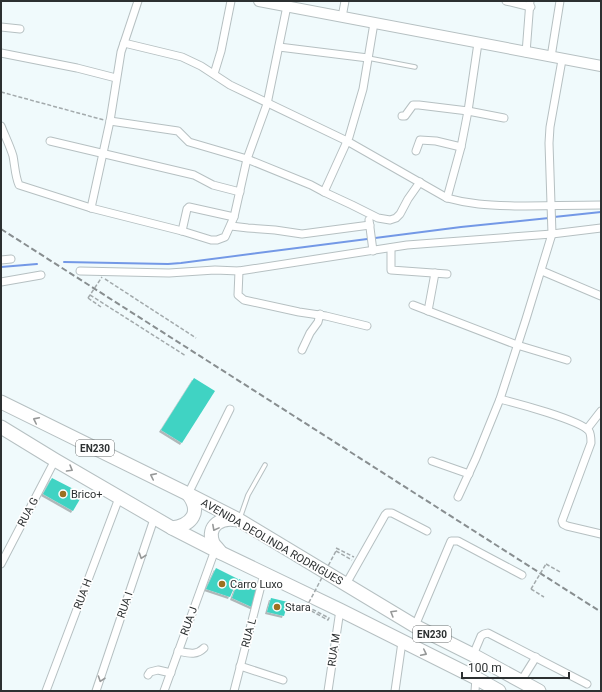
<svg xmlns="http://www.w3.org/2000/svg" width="602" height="692" viewBox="0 0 602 692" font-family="Roboto,sans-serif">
<defs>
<filter id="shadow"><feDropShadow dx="-2" dy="2" stdDeviation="0" flood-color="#0004"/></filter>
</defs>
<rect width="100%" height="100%" fill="#f0fafc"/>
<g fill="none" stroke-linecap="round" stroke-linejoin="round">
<g stroke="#7398e6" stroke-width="2">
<polyline points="554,217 601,212"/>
<polyline points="64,262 168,264 181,263 461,227 549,218"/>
<polyline points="1,267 37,264"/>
</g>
</g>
<g fill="#40d3c3" filter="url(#shadow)">
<polygon points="194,378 215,391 182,443 161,430"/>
<polygon points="52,478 83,494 73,511 43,494"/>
<polygon points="216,568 238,579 230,597 206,589"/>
<polygon points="239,579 259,589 254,608 232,598"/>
<polygon points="271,598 288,602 284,616 267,612"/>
</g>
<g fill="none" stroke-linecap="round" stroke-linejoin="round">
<defs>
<g id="lane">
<polyline points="368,58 415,67"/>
<polyline points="240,518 248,495 265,465"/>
</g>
<g id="street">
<polyline points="506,1 531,7"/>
<polyline points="342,17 345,1"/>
<polyline points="1,27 20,29"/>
<path d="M124,43l58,14 19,9 29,19 117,56 100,57c25,7 45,7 71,8 27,0 55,-1 83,-1"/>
<polyline points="279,47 368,58"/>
<polyline points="1,53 77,68 116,78"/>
<polyline points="526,53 530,1"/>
<polyline points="551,57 560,1"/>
<polyline points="214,74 221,51 231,1"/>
<polyline points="402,116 405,116 413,105 419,105 468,111 504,118"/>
<polyline points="110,121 178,131 189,142 247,159 311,185 324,192 349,137 363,89 374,23"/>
<path d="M1,126c4,10 9,20 12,30 2,10 2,20 6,29l72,23 91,23 29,9h6l8,-3 9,-20 13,-58 20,-55 20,-98"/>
<polyline points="50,141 194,175 213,185 240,192"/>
<polyline points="416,151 420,140 436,141 461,147"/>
<polyline points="324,192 352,205 378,218 390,220 396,218 400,214 408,199 420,182"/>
<polyline points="447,198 461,147 468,111 478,43"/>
<polyline points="91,208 110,121 121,52 138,1"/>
<polyline points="369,220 373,251"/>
<polyline points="231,226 248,228 275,230 302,234 370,225"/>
<polyline points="182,231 187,209 189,207 234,217"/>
<polyline points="391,248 391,270 447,274"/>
<polyline points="1,260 11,259"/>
<polyline points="80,271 169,273 215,270 239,271 407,245 552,234 601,228"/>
<polyline points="239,271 238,295 244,300 299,312 326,316 367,326"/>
<polyline points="542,271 601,296"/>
<polyline points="1,282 41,275"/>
<polyline points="413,305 517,345 567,360"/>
<polyline points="428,311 435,273"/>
<polyline points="302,350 310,333 318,322 320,314"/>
<path d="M500,399c16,4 80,21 89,32 2,3 2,8 2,12l-29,78 1,3 4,2 34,8"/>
<polyline points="587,429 601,411"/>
<polyline points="432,461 469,474"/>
<polyline points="188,494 230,409"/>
<polyline points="458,497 476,458 500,399 526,319 552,234 549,143 550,127 562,60"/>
<polyline points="1,564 55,460"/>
<polyline points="346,584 385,515 387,513 392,513 427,531"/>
<polyline points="415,626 451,541 458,541 522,575"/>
<path d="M178,651c10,2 18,5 26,-3"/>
<polyline points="473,655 481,636 484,634 488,633 587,684"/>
<polyline points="240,666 283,680"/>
<polyline points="148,675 150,672 158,670 171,673"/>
<polyline points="521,681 536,657"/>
<polyline points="46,691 119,498"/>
<polyline points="96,691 154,519"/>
<polyline points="164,691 215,550"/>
<polyline points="234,691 264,574"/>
<polyline points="328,691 340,610"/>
<polyline points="395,691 402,642"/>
<polyline points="475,691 476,678"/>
</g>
<polyline id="secondary" points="259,1 601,66"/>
<g id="highway">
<polyline points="1,402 188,494 239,520 415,626 473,655 539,691"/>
<polyline points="1,427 55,460 172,528 215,550 340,610 476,678 499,691"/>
<path d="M172,528c20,-3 30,-16 16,-34"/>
<path d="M221,553c-2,-3 -6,-7 -8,-10 -7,-18 9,-26 24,-23"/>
</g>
</defs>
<use href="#lane" stroke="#b6c0c2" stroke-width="5.5"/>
<use href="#street" stroke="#b6c0c2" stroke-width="9"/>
<use href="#secondary" stroke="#b6c0c2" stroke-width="12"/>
<use href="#highway" stroke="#b6c0c2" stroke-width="15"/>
<g stroke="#a3aaac" stroke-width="1.5" stroke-dasharray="4 2" stroke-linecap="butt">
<polyline points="1,92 104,120"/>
<polyline points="105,279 196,338"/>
<polyline points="90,295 186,356"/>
<polyline points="88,298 101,307"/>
<polyline points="336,548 354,557"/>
<polyline points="336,551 352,560"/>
<polyline points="546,564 560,572"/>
<polyline points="531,589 544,597"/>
<polyline points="306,608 328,620 329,618 308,607"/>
</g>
<use href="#lane" stroke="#fff" stroke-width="3.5"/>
<use href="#street" stroke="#fff" stroke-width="7"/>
<use href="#secondary" stroke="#fff" stroke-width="10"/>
<use href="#highway" stroke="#fff" stroke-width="13"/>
<polyline stroke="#888e90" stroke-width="2" stroke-dasharray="6 3" stroke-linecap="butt" points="1,229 601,612"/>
<g stroke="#a3aaac" stroke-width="1.5" stroke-dasharray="4 2" stroke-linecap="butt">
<polyline points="88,298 102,277"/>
<polyline points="531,589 546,564"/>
<polyline points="306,608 336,551"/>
</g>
</g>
<defs><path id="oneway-chevron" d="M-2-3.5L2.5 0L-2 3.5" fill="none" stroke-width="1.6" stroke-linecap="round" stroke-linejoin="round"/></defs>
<g stroke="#969898">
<use href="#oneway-chevron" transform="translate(36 420) rotate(-154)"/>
<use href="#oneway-chevron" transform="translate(70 469) rotate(30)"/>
<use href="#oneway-chevron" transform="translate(153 476) rotate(-154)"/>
<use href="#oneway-chevron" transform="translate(215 528) rotate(118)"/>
<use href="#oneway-chevron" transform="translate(142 556) rotate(109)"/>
<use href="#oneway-chevron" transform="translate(393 613) rotate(-149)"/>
<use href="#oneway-chevron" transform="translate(424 653) rotate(26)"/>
<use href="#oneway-chevron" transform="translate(101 679) rotate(109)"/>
</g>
<g fill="#9d7020" stroke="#fff" stroke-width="1.5">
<circle cx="63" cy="494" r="4"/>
<circle cx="222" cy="584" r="4"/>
<circle cx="277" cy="607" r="4"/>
</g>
<g text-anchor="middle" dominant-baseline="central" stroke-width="3.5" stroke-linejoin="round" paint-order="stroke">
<g fill="#fff" stroke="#6b6e6f" stroke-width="1">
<rect x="76" y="440" width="38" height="16" rx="3"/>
<rect x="413" y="626" width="38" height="16" rx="3"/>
</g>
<g font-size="10" font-weight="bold" fill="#2c3031">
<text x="95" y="448">EN230</text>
<text x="432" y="634">EN230</text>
</g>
<g font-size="11" fill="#2c3031" stroke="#fff" text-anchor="start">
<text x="71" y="494">Brico+</text>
<text x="230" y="584">Carro Luxo</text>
<text x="285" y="607">Stara</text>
</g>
<g font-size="11" fill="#2c3031" stroke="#fff">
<text transform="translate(28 512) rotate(-62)">RUA G</text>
<text transform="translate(272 542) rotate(30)">AVENIDA DEOLINDA RODRIGUES</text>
<text transform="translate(83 594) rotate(-69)">RUA H</text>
<text transform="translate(125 605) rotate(-71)">RUA I</text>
<text transform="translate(189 621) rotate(-70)">RUA J</text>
<text transform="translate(249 633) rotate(-75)">RUA L</text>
<text transform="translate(334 650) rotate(-82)">RUA M</text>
</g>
</g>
<rect width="602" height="692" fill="none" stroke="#2c3031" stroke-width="4"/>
<path d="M462 672v6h107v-6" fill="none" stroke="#2c3031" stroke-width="2"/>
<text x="468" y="672" font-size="12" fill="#2c3031" stroke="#ffffff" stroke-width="3" paint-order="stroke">100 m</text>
</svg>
